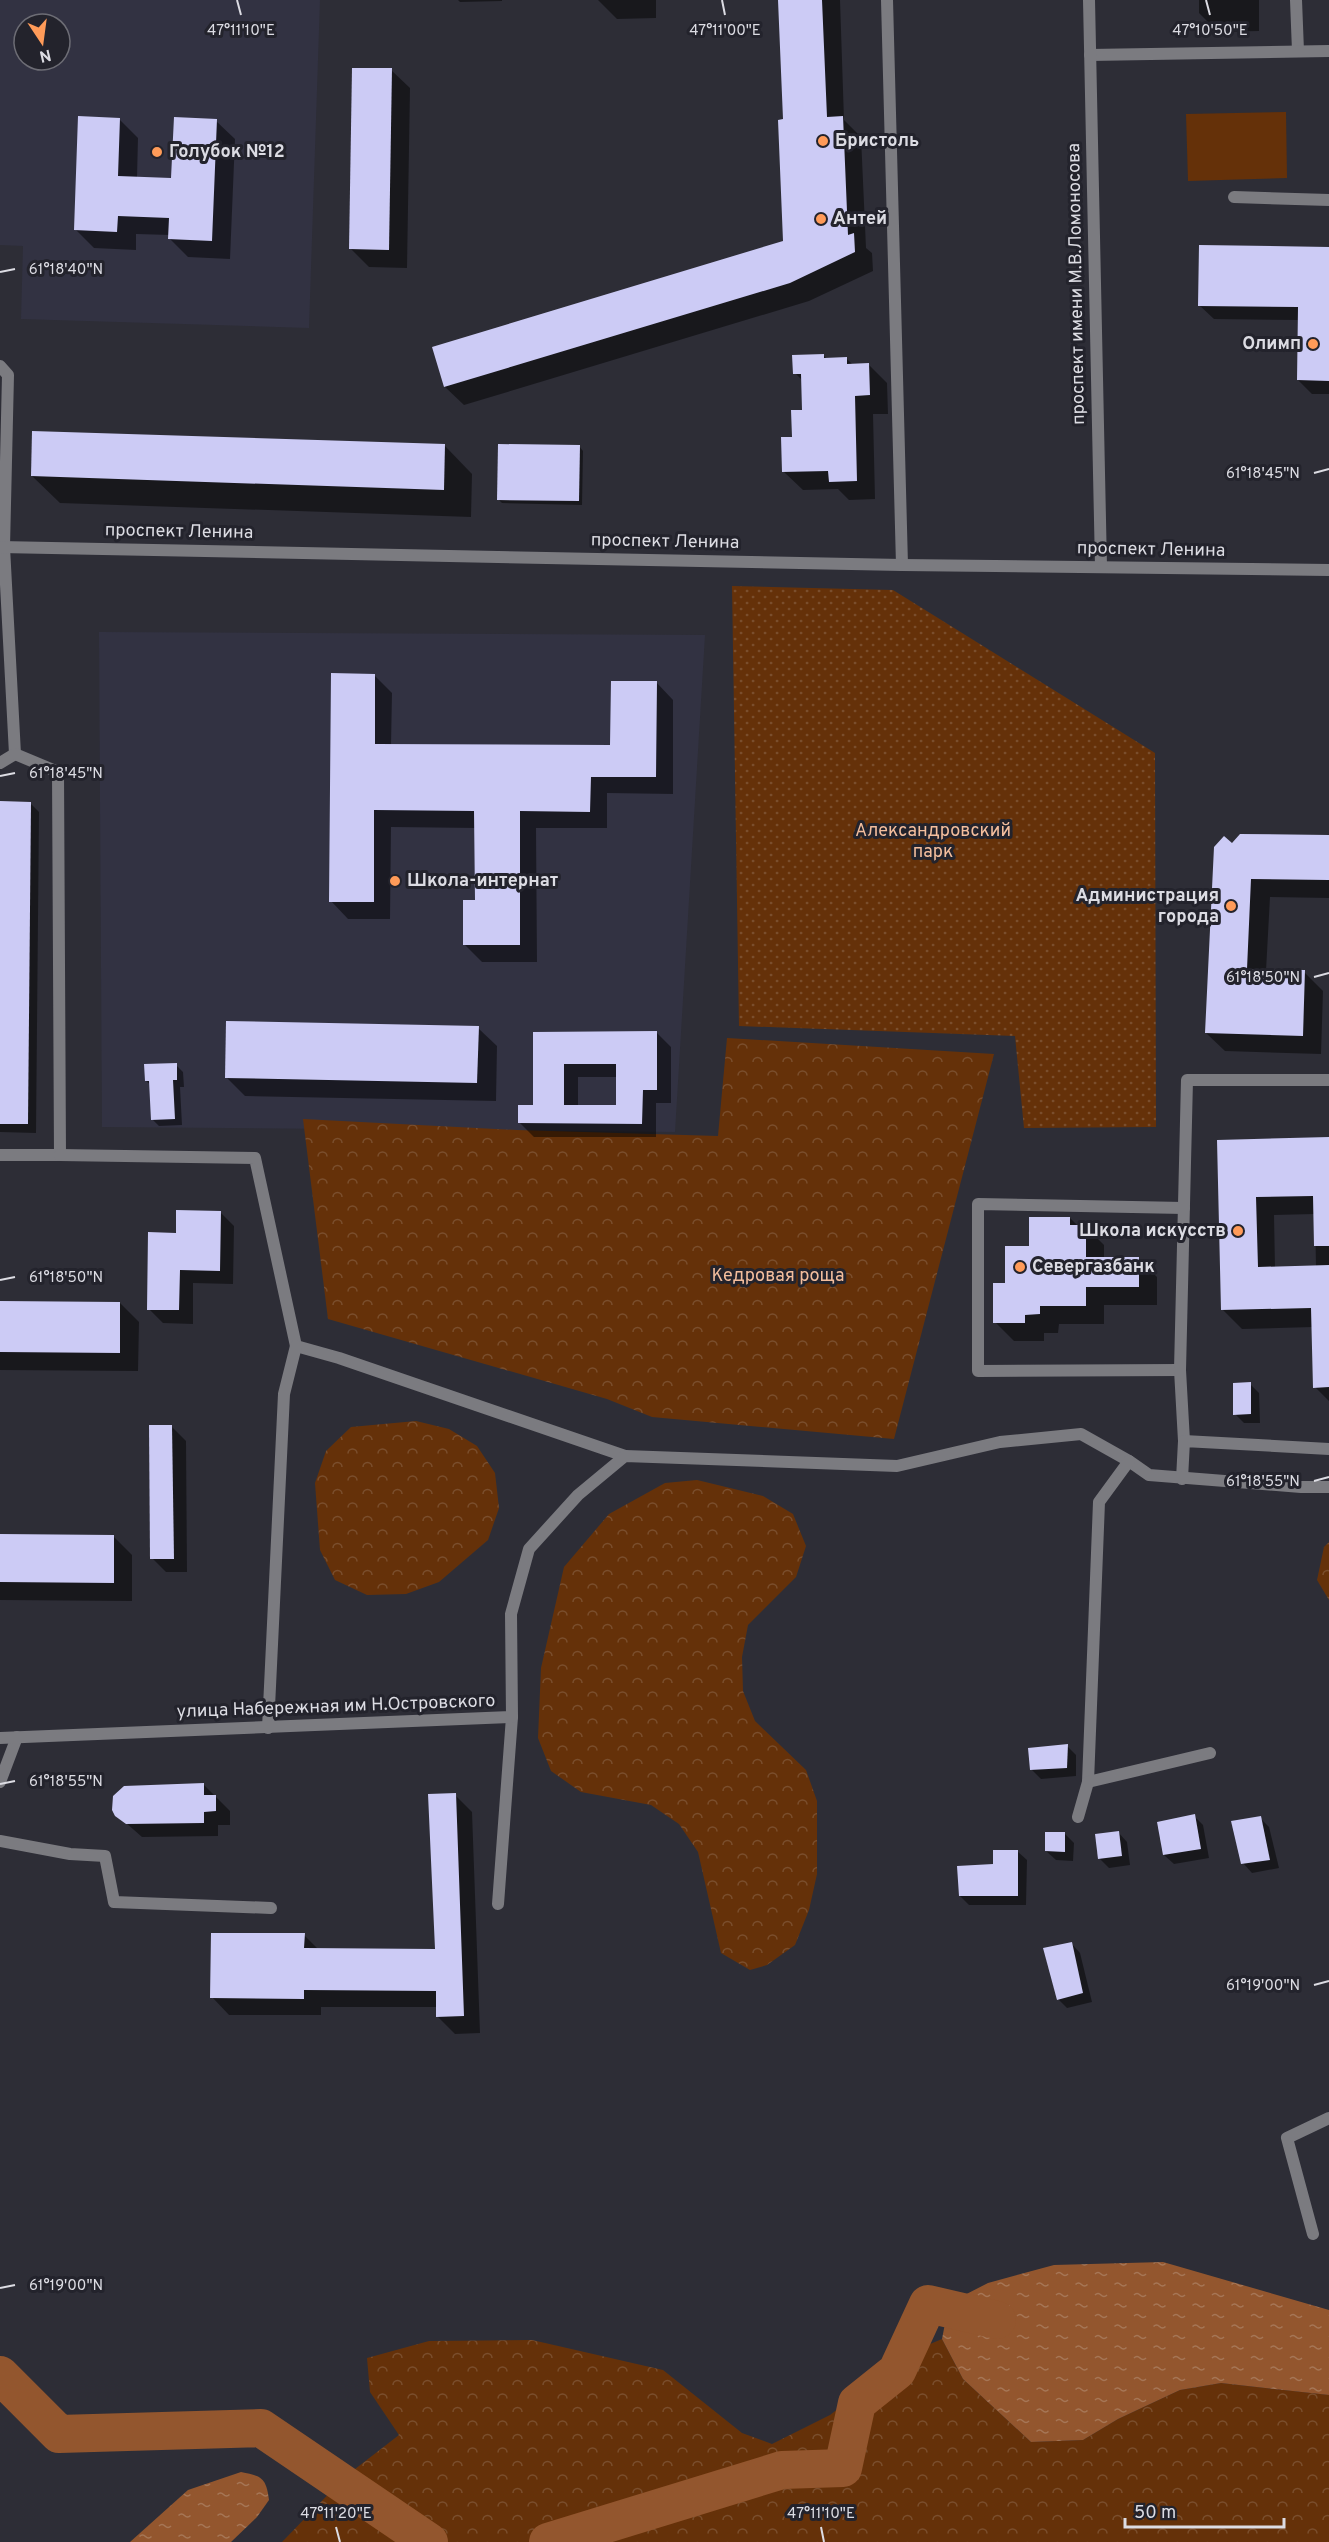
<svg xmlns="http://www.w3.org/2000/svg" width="1329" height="2542" viewBox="0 0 1329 2542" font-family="Overpass,sans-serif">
<defs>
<pattern id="forest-crowns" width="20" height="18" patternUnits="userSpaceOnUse" patternTransform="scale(1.5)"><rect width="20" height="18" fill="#653109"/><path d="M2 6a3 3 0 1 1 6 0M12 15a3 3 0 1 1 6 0" fill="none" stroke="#7a4e2d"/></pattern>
<pattern id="park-dots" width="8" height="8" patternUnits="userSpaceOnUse" patternTransform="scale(1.5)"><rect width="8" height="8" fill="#653109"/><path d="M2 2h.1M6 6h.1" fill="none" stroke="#7a4e2d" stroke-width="1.8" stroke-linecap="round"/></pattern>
<pattern id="water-ripples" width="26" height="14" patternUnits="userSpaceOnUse" patternTransform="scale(1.5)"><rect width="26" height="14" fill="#93562e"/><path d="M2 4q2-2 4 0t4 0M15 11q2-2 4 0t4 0" fill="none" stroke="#a67656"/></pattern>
</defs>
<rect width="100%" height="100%" fill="#2d2d36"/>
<g fill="#323242" fill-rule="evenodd">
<path d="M0,0h320l-11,328 -288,-9 2,-73 -23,-1zM24,24h36v36h-36z"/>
<polygon points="99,632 705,635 675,1132 102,1127"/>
</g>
<polygon fill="#653109" points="1286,112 1287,178 1188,181 1186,114"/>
<g fill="url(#forest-crowns)">
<polygon points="727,1038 994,1054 894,1439 652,1417 607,1399 328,1319 303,1119 517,1130 718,1136"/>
<polygon points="416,1421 449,1429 477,1446 495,1473 499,1508 488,1540 439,1582 406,1594 367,1595 335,1580 320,1550 315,1483 326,1451 351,1427"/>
<polygon points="697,1480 763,1496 793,1514 806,1546 796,1577 748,1625 742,1657 743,1691 755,1721 806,1770 817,1801 817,1874 809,1910 795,1945 767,1965 750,1970 721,1953 698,1852 679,1824 651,1805 581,1792 551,1771 538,1738 541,1668 564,1567 609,1514 665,1483"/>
<polygon points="1329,1542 1329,1600 1317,1580 1324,1547"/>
<polygon points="942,2339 963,2379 1031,2442 1083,2440 1118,2419 1180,2390 1221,2383 1329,2395 1329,2542 282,2542 346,2476 399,2435 370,2392 367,2358 429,2341 532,2340 663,2370 742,2433 772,2444 830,2415 911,2352"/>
</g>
<polygon fill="url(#park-dots)" points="732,586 893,590 1155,753 1156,1127 1024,1128 1015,1036 739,1026"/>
<g fill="url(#water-ripples)">
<polygon points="1163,2262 1329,2310 1329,2395 1221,2383 1180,2390 1118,2419 1083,2440 1031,2442 963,2379 942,2339 949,2303 988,2283 1054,2265"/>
<path d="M241,2472c21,4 25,6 28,28l-12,17 -26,25h-101l58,-52z"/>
</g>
<g fill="#0007" fill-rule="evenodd">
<polygon points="458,0 502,0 502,1 460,2"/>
<polygon points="598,0 656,0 656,18 617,19"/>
<polygon points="780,0 840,0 844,120 861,137 866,248 872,253 873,271 809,301 464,405 445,387 434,348 785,242 784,121"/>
<polygon points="1199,0 1259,0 1259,31 1218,32 1199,13"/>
<polygon points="391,70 410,88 407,268 369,267 351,249"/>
<polygon points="119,119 138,138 137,178 173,179 216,121 235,139 230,259 188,257 170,239 170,235 136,234 136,250 94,248 75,229"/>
<polygon points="1329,249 1329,394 1312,394 1298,380 1299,320 1214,319 1199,305"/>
<polygon points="823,355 827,359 846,358 853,365 868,364 887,383 888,414 873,414 875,499 849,500 838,489 803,490 784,472 804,411 803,381 795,373"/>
<polygon points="445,446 472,474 471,517 60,503 32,476"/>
<polygon points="579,446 583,451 582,505 502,503 498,499"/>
<polygon points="374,675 392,693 391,746 612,747 656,682 673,700 673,794 607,793 607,828 536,828 537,962 482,962 464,944 476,902 476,828 391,827 390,919 348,919 331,901"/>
<polygon points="0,803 30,803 39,812 36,1133 0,1132"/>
<polygon points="1329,837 1329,898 1270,897 1266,971 1304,972 1323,991 1321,1054 1225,1051 1206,1033 1232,845"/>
<polygon points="478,1028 497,1046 496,1101 245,1096 226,1077"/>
<path d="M535,1033h122l14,14v56h-15v34h-122l-14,-14 15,-16zM578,1077h39v30h-39z"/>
<polygon points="176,1065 183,1072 184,1087 180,1087 182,1125 159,1126 152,1119 151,1085 146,1081"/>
<path d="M1329,1138v263l-14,-14 -2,-60 -71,2 -19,-19 -5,-169zM1315,1214l1,53 -41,1 -1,-53z"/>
<polygon points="220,1212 234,1226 233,1284 193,1283 193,1324 163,1323 149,1309 177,1234"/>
<polygon points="1070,1218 1078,1226 1085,1226 1104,1245 1104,1259 1139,1259 1157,1277 1157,1305 1104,1305 1104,1324 1059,1324 1058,1333 1044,1333 1044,1341 1014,1341 995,1322 1006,1285 1030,1248"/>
<polygon points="0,1303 120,1303 139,1322 138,1371 0,1370"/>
<polygon points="1250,1384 1259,1393 1260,1423 1244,1423 1235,1414"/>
<polygon points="172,1427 186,1441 187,1572 166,1572 152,1558"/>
<polygon points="0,1535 113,1536 132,1555 132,1601 0,1600"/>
<polygon points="1067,1746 1076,1755 1076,1776 1041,1779 1031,1769"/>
<polygon points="203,1784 230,1811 230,1825 218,1825 218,1836 142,1837 117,1815"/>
<polygon points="455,1795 472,1812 480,2033 455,2034 438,2017 438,2007 321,2007 321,2015 229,2015 212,1997 304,1935 319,1950 437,1951"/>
<polygon points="1194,1816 1203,1825 1209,1858 1174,1864 1164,1855"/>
<polygon points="1260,1818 1269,1827 1279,1868 1252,1873 1243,1863"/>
<polygon points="1118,1832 1127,1842 1130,1865 1109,1868 1100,1859"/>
<polygon points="1065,1834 1074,1843 1073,1861 1056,1860 1046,1851"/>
<polygon points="1017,1851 1027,1860 1026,1905 969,1905 960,1896 994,1865"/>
<polygon points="1071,1943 1080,1953 1092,2002 1067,2008 1058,1999"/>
</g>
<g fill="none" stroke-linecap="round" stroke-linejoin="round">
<g stroke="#93562e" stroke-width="38">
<polyline points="0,2375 59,2434 261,2428 429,2542"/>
<polyline points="548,2542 782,2470 843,2468 857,2403 897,2371 928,2304 997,2320"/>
</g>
</g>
<g fill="#cccbf5" fill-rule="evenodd">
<polygon points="778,0 822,0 827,117 843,116 848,235 854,233 855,252 790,283 444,387 432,347 783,241 778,120 783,119"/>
<polygon points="352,68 392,68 389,250 349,249"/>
<polygon points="78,116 120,118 118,176 171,178 174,117 217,119 212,241 168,239 169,218 118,216 117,232 74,230"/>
<polygon points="1199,245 1329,247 1329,381 1297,380 1298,307 1198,306"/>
<polygon points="824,354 824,358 847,357 847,364 869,363 870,395 855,396 857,481 829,482 828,471 782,472 781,437 792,437 791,410 802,410 801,374 793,374 792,355"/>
<polygon points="32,431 445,444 444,490 31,476"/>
<polygon points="498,444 580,445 579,501 497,500"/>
<polygon points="331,673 375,674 375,744 610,745 611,681 657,681 656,777 591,777 590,812 520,811 520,945 463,945 463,900 475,900 474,811 374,810 374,902 329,902"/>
<polygon points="0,801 31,802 28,1124 0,1124"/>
<polygon points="1240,834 1329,835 1329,880 1251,879 1247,969 1305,970 1303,1036 1205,1033 1214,847 1224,836 1232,843"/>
<polygon points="226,1021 479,1026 477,1083 225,1078"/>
<path d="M657,1031v59h-14l-1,34 -124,-1v-18h15v-73zM564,1064h52v41h-52z"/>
<polygon points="177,1063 177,1080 173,1080 175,1119 151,1120 149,1081 145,1081 144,1064"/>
<polygon points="1329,1137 1329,1246 1314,1246 1313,1196 1256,1197 1258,1267 1329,1265 1329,1387 1313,1388 1311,1308 1221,1310 1217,1140"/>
<polygon points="176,1210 221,1211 220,1271 180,1270 179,1310 147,1310 148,1232 176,1233"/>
<polygon points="1029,1217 1070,1217 1070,1225 1086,1225 1086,1257 1139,1257 1139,1287 1086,1287 1086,1306 1040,1306 1040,1314 1025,1315 1025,1323 993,1323 993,1283 1005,1283 1005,1246 1029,1246"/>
<polygon points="0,1301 120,1302 120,1353 0,1352"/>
<polygon points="1251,1382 1251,1414 1233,1415 1233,1383"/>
<polygon points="149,1425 172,1425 174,1559 150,1559"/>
<polygon points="0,1534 114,1535 114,1583 0,1582"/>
<polygon points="1068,1744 1067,1768 1030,1770 1028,1748"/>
<polygon points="204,1783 204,1795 216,1795 216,1811 204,1812 204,1823 126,1824 115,1816 112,1810 113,1796 124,1786"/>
<polygon points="456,1793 464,2016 436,2017 436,1991 304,1990 304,1999 210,1998 211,1933 305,1933 304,1948 435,1949 428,1794"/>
<polygon points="1195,1814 1201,1849 1163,1855 1157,1822"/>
<polygon points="1261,1816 1270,1860 1241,1864 1231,1821"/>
<polygon points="1119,1831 1122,1856 1098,1859 1095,1834"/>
<polygon points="1045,1832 1065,1832 1065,1852 1045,1851"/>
<polygon points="993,1850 1018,1850 1018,1896 959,1896 957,1866 993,1864"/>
<polygon points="1072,1942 1083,1993 1057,2000 1043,1948"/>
</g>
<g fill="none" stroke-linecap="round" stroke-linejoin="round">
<g stroke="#7b7b80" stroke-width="12">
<polyline points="1296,0 1298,51"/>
<polyline points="1090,55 1329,51"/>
<polyline points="1234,197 1329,200"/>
<polyline points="0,366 8,375 4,547 15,754"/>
<polyline points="0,763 15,754"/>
<polyline points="0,1155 60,1155 58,772 15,754"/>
<polyline points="60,1155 255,1158 296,1346 339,1358 625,1456"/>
<polyline points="1180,1370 978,1371 978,1204 1184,1208"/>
<polyline points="1184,1441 1180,1370 1187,1080 1329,1080"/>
<polyline points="268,1728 284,1394 296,1346"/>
<polyline points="0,1782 17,1737"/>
<polyline points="0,1841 70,1854 105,1856 114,1902 271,1908"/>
<polyline points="498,1904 512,1717"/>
</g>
<g stroke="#7b7b80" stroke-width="12">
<polyline points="887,0 902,565"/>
<polyline points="1089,0 1101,567"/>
<polyline points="1182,1479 1184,1441 1329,1449"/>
<polyline points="0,1738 512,1717 511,1614 529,1549 578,1495 625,1456 897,1466 1000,1442 1081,1434 1129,1461 1149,1475 1301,1487 1329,1487"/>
<polyline points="1088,1782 1099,1502 1129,1461"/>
<polyline points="1078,1817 1088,1782 1210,1753"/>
<polyline points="1313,2234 1287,2138 1329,2118"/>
</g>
<polyline stroke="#7b7b80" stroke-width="12" points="0,547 902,565 1329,570"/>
</g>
<path fill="none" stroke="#dcdce3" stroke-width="2" d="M237,0l4,15M722,0l3,15M1206,0l4,15M0,272l15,-3M1314,473l15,-4M0,776l15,-3M1314,977l15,-4M0,1280l15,-3M1314,1481l15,-4M0,1784l15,-3M1314,1985l15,-4M0,2288l15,-3M336,2527l4,15M821,2527l3,15"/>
<g fill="#ff9b59" stroke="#23232c" stroke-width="2">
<circle cx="823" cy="141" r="6"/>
<circle cx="157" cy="152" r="6"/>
<circle cx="821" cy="219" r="6"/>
<circle cx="1313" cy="344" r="6"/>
<circle cx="395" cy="881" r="6"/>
<circle cx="1231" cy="906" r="6"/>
<circle cx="1238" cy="1231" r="6"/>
<circle cx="1020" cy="1267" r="6"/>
</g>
<g text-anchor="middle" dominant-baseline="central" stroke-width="6" stroke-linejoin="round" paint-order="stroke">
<g font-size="18" font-weight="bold" fill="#dcdce3" stroke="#23232c" text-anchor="start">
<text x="835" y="141">Бристоль</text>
<text x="169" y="152">Голубок №12</text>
<text x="833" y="219">Антей</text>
<text x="1301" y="344" text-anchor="end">Олимп</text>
<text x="407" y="881">Школа-интернат</text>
<text x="1219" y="896" text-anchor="end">Администрация<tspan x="1219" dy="21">города</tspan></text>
<text x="1226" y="1231" text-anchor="end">Школа искусcтв</text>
<text x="1032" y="1267">Севергазбанк</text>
</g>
<g font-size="18" fill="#dcdce3" stroke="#23232c">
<text transform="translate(1077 284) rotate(-91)">проспект имени М.В.Ломоносова</text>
<text transform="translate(179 532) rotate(1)">проспект Ленина</text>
<text transform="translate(665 542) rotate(1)">проспект Ленина</text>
<text transform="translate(1151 550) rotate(1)">проспект Ленина</text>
<text transform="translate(336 1707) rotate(-2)">улица Набережная им Н.Островского</text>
</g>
<g font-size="18" fill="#f4be9d" stroke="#23232c">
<text x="933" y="831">Александровский<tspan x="933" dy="21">парк</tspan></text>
<text x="778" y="1276">Кедровая роща</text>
</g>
</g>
<g font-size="15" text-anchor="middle" fill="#dcdce3" stroke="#23232c" stroke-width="6" stroke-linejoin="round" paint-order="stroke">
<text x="241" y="35">47°11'10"E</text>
<text x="725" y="35">47°11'00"E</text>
<text x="1210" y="35">47°10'50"E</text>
<text x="66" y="274">61°18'40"N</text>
<text x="1263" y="478">61°18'45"N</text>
<text x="66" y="778">61°18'45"N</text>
<text x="1263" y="982">61°18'50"N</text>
<text x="66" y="1282">61°18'50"N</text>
<text x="1263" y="1486">61°18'55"N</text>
<text x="66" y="1786">61°18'55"N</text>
<text x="1263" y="1990">61°19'00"N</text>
<text x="66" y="2290">61°19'00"N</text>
<text x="336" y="2518">47°11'20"E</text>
<text x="821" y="2518">47°11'10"E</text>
</g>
<g transform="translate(42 42) rotate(167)"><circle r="28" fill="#23232c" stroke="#6d6d75" stroke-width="1.5"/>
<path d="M0-4.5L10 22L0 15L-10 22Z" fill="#ff9b59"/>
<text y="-9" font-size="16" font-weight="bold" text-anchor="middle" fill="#dcdce3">N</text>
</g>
<path d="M1125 2518v9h159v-9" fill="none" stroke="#dcdce3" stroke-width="3"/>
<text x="1134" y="2518" font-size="18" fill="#dcdce3" stroke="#23232c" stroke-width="4.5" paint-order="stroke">50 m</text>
</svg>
